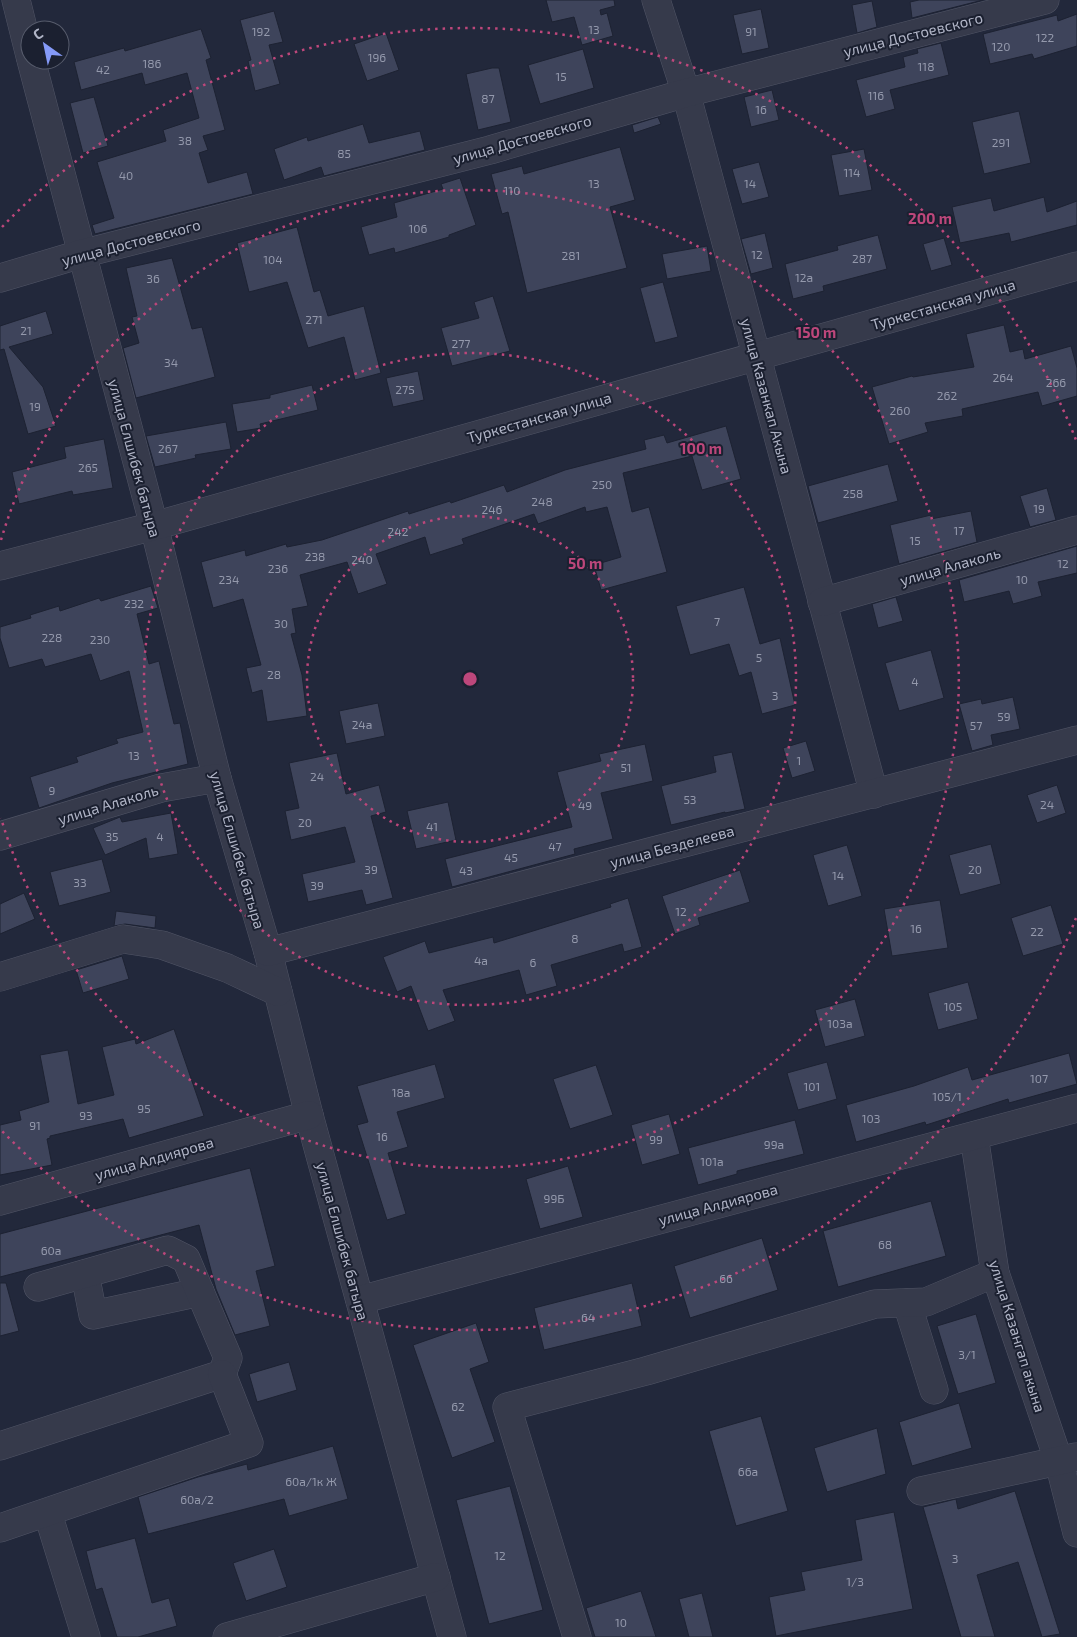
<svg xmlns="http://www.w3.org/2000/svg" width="1077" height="1637" viewBox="0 0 1077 1637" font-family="'Exo 2',sans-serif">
<rect width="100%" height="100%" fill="#22283b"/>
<g fill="#3e445b" stroke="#1d2232">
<polygon points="546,0 614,0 615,6 600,10 601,15 607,13 613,36 582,45 574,17 552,22"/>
<polygon points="919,0 983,0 912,18 910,2"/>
<polygon points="872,1 877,27 857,33 852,5"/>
<polygon points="761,9 769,48 742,54 733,15"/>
<polygon points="274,11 283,42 269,45 280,84 255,91 248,61 251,60 240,20"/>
<polygon points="1077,14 1077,46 1034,59 1032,54 990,64 983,34 1057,15 1058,21"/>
<polygon points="201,29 211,58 206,60 225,130 203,136 208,150 199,153 208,183 247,172 253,194 95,234 92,225 114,218 97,162 166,141 163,130 199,118 187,73 145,85 142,73 81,90 74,62 124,48 125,51"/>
<polygon points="386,33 399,70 367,81 354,44"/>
<polygon points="941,43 949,75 890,90 895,109 866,117 856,80 905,67 903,57 918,53 917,49"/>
<polygon points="583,49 594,88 540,104 528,65"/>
<polygon points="492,68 499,68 511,122 478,130 466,74"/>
<polygon points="772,90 779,120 751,127 744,97"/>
<polygon points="94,97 108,146 83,153 70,103"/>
<polygon points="1019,111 1031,163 984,174 972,122"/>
<polygon points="658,117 661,124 634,133 632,125"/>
<polygon points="363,124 369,143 420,131 425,150 324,176 321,167 284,180 274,149 307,137 308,141"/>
<polygon points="620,147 635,200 610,207 627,268 527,293 508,212 502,214 491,174 522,166 524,174"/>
<polygon points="864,149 872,190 839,196 831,155"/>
<polygon points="759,162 769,197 742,204 732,169"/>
<polygon points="460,178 476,225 449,235 449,237 395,253 394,248 369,255 361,227 397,217 394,203 443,189 441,184"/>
<polygon points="1044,197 1047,212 1077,201 1077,225 1011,242 1009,233 960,243 952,207 991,198 994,211"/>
<polygon points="297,227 314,292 320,290 328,316 364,306 381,373 355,380 344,337 308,348 287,282 249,292 237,243"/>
<polygon points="765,233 773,268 751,274 741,239"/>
<polygon points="878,235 887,269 823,286 824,291 793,299 785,264 838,250 837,246"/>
<polygon points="944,238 952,265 931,271 923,244"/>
<polygon points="707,246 711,271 667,279 662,254"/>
<polygon points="172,258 192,329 202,327 215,377 136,398 123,348 139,343 132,317 137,316 126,268"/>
<polygon points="663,282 678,337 655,343 640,288"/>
<polygon points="493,296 510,351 452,366 441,328 479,318 474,302"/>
<polygon points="46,311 53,334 9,347 43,387 56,426 28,434 4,349 0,350 0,326"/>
<polygon points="1004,325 1010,352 1023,349 1025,359 1071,346 1077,368 1077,396 1042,406 1038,392 962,409 963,416 925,423 928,432 889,444 872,387 912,376 913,377 974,367 966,334"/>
<polygon points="418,371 424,400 393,407 386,378"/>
<polygon points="312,385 318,410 260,424 261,428 237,432 232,404 270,398 270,395"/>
<polygon points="226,422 231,449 195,455 196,458 155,467 146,436"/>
<polygon points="726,426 741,479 702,490 692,456 623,473 632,512 649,507 667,572 601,590 594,565 621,557 607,507 586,512 585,507 538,524 534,514 462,539 464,544 430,555 425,537 376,554 387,584 358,594 347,562 300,575 308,606 292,609 296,633 291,634 302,675 307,716 267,722 262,690 252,693 246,668 261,665 243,599 213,608 201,562 245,550 246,556 286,544 287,547 322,540 408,511 409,514 450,501 451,503 504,485 507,492 565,470 646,449 644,440 664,435 667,443"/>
<polygon points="104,439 113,488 73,495 72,491 19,504 12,472 66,458 64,447"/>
<polygon points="888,464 898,501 818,523 808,486"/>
<polygon points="1047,488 1056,520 1030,527 1020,496"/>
<polygon points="971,511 977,542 899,564 890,525 931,515 931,519"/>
<polygon points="1077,546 1077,573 1038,582 1042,596 1013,604 1009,591 964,602 959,580"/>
<polygon points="151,586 158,608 137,614 149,664 159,661 174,724 180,723 188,764 112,783 39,808 30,777 78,762 76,757 118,743 116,739 143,732 129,671 100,681 91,654 45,667 42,659 9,668 0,638 0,627 31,618 30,615 59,606 60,611 99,598 101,601"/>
<polygon points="744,587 760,644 780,638 795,705 762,714 751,672 739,676 729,644 690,655 676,606"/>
<polygon points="896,597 903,621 878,628 872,604"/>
<polygon points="931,650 944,698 899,711 885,663"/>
<polygon points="1013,697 1020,729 991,735 993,745 972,751 959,704 981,699 982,704"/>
<polygon points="378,703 385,736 346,744 339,711"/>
<polygon points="806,741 815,771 792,778 783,748"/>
<polygon points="645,744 653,781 601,793 613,839 574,849 575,854 452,887 445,859 572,827 557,772 601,761 599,754"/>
<polygon points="732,752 745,809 725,813 725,812 671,825 661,786 716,772 713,756"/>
<polygon points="337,753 346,794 379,785 386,812 371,816 393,898 366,905 362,890 308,902 302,874 355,862 345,827 291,840 285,811 299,808 289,763"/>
<polygon points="1057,785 1066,813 1037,823 1027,795"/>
<polygon points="448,802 456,840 416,849 407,811"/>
<polygon points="171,813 178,854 149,859 146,838 105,855 93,828 120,817 122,822"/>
<polygon points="991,844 1001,884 960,895 949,855"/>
<polygon points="847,845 862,896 828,906 813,855"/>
<polygon points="102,859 111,892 59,906 50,872"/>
<polygon points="740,870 750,902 698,918 700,925 675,934 662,896"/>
<polygon points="24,893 35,919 0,934 0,904"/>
<polygon points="628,898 642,947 624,952 622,944 551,965 557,986 526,995 519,970 443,990 455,1021 428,1031 411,986 397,992 383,957 425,941 429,953 493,937 494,943 611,907 610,904"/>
<polygon points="940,900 948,948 892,956 884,909"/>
<polygon points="1051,905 1063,944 1023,956 1011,918"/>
<polygon points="116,911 156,916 155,928 125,924 114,926"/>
<polygon points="122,956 129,979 83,993 76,970"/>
<polygon points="968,982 978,1019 938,1030 928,993"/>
<polygon points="855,999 865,1036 825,1047 815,1010"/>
<polygon points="174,1029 204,1116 129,1138 123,1119 50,1136 50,1138 47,1139 52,1165 0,1175 0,1125 21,1120 19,1111 49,1102 40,1055 68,1050 78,1104 114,1095 102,1047 135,1039 136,1044"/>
<polygon points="1069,1053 1077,1084 1009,1103 1008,1099 926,1125 925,1122 856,1142 846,1105 914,1086 968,1067 972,1080"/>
<polygon points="827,1062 837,1099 798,1110 787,1073"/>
<polygon points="435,1064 445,1098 397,1112 408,1147 388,1153 406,1214 387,1220 357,1125 368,1122 357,1086"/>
<polygon points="596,1065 613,1115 570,1129 553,1079"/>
<polygon points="669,1114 680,1154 642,1165 631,1125"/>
<polygon points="795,1120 804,1154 737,1171 737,1174 698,1185 688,1148"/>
<polygon points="568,1166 583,1217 540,1229 526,1179"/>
<polygon points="250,1168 275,1266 256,1271 270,1326 235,1335 216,1289 199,1225 0,1277 0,1234"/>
<polygon points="931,1201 946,1256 838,1287 823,1231"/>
<polygon points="762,1238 778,1290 690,1318 674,1266"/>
<polygon points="0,1283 6,1283 19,1331 0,1336"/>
<polygon points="632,1283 642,1326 544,1350 534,1308"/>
<polygon points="976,1314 996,1383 958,1394 937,1326"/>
<polygon points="476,1323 489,1362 470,1369 495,1442 452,1458 413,1345"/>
<polygon points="289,1362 297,1390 257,1402 249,1374"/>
<polygon points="959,1403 972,1448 912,1466 899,1422"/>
<polygon points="761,1416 788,1511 736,1526 709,1431"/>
<polygon points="877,1428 886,1474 827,1492 814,1448"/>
<polygon points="333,1446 348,1499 289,1516 284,1499 148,1534 138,1497 198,1477 247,1464 248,1470"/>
<polygon points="510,1486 543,1610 489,1624 456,1500"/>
<polygon points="1015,1491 1060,1634 1042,1637 1018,1562 977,1575 995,1637 961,1637 923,1507 956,1499 958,1509"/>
<polygon points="894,1512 913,1609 776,1636 769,1597 805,1590 801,1572 862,1560 855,1520"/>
<polygon points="135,1538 152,1603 169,1598 177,1626 138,1637 117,1637 102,1588 96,1590 86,1551"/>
<polygon points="274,1549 287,1587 246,1601 233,1563"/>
<polygon points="641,1591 656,1637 595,1637 586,1608"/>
<polygon points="702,1593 713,1637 689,1637 679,1599"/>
</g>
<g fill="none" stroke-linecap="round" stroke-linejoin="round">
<defs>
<g id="minor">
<polyline points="16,0 30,56"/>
<polyline points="656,0 686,93 874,794"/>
<polyline points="31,60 154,526 217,778 268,952 309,1115 452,1637"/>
<polyline points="0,278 81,254 490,150 686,93 1045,0"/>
<polyline points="0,566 154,526 1077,266"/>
<polyline points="822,602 1077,530"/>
<polyline points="0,836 161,788 217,778"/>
<polyline points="268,952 1077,740"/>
<polyline points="0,977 123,939 162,945 227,968 278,992"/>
<polyline points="974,1136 995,1273 1059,1462 1077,1533"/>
<polyline points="0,1201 309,1115"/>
<polyline points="85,1274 93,1315 200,1292"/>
<polyline points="360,1300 1077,1108"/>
<polyline points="907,1303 934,1390"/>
<polyline points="0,1446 222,1374 228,1358 186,1259 168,1250 38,1287"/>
<polyline points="921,1491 1076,1457"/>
<polyline points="48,1514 86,1637"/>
<polyline points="0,1528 249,1443 222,1374"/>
<polyline points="227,1637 436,1577"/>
<polyline points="577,1637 507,1407 646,1371 875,1304 926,1302 995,1273"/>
</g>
</defs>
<use href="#minor" stroke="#515566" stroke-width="29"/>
<use href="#minor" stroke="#363a4b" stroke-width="28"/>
</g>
<g fill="none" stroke="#bd477b" stroke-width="2.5" stroke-dasharray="2.5 5">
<circle cx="470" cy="679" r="163"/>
<circle cx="470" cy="679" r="326"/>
<path d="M1 540A489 489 0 1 1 1 818"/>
<path d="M1076 918A651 651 0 0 1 2 1131M2 227A651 651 0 0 1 1076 440"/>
</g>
<g text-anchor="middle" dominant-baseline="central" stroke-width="4" stroke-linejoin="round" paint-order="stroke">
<g font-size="12" fill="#9499ac">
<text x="594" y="29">13</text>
<text x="261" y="31">192</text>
<text x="751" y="31">91</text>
<text x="1045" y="37">122</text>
<text x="1001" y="46">120</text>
<text x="377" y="57">196</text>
<text x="152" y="63">186</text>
<text x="926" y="66">118</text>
<text x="103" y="69">42</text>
<text x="561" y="76">15</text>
<text x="876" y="95">116</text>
<text x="488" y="98">87</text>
<text x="761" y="109">16</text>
<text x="185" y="140">38</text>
<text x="1001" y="142">291</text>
<text x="344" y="153">85</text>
<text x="852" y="172">114</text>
<text x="126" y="175">40</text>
<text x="594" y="183">13</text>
<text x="750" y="183">14</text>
<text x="512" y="190">110</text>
<text x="418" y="228">106</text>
<text x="757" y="254">12</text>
<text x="571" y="255">281</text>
<text x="862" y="258">287</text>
<text x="273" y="259">104</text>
<text x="804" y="277">12а</text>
<text x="153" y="278">36</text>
<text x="314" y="319">271</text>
<text x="26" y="330">21</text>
<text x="461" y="343">277</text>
<text x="171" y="362">34</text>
<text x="1003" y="377">264</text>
<text x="1056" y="382">266</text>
<text x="405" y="389">275</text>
<text x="947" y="395">262</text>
<text x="35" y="406">19</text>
<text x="900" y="410">260</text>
<text x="168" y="448">267</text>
<text x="88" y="467">265</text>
<text x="602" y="484">250</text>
<text x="853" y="493">258</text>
<text x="542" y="501">248</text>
<text x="1039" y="508">19</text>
<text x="492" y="509">246</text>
<text x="959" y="530">17</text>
<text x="398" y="531">242</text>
<text x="915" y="540">15</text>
<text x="315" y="556">238</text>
<text x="362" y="559">240</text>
<text x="1063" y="563">12</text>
<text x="278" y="568">236</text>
<text x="229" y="579">234</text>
<text x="1022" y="579">10</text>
<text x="134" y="603">232</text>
<text x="717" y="621">7</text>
<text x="281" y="623">30</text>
<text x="52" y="637">228</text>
<text x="100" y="639">230</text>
<text x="759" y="657">5</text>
<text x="274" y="674">28</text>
<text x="915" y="681">4</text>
<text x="775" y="695">3</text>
<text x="1004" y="716">59</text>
<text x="362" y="724">24а</text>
<text x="976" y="725">57</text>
<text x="134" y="755">13</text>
<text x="799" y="760">1</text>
<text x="626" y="767">51</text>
<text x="317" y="776">24</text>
<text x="52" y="790">9</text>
<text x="690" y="799">53</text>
<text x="1047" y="804">24</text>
<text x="585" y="805">49</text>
<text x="305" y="822">20</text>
<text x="432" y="826">41</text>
<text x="112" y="836">35</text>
<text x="160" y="836">4</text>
<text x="555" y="846">47</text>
<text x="511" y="857">45</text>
<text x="371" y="869">39</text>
<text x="975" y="869">20</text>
<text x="466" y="870">43</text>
<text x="838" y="875">14</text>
<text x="80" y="882">33</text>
<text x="317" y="885">39</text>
<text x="681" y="911">12</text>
<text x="916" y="928">16</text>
<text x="1037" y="931">22</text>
<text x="575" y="938">8</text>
<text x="481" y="960">4а</text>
<text x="533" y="962">6</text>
<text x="953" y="1006">105</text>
<text x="840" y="1023">103а</text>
<text x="1039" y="1078">107</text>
<text x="812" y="1086">101</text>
<text x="401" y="1092">18а</text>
<text x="947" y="1096">105/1</text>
<text x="144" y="1108">95</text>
<text x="86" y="1115">93</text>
<text x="871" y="1118">103</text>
<text x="35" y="1125">91</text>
<text x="382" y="1136">16</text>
<text x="656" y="1139">99</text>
<text x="774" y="1144">99а</text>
<text x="712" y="1161">101а</text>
<text x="554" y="1198">99Б</text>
<text x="885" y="1244">68</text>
<text x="51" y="1250">60а</text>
<text x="726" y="1278">66</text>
<text x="588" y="1317">64</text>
<text x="967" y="1354">3/1</text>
<text x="458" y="1406">62</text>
<text x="748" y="1471">66а</text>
<text x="311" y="1481">60а/1к Ж</text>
<text x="197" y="1499">60а/2</text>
<text x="500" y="1555">12</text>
<text x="955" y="1558">3</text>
<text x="855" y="1581">1/3</text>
<text x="621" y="1622">10</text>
</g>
<g font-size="15" fill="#b1b5c7" stroke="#1b2030">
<text transform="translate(913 34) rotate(-14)">улица Достоевского</text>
<text transform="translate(522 139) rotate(-16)">улица Достоевского</text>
<text transform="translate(131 242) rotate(-15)">улица Достоевского</text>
<text transform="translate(943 304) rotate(-16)">Туркестанская улица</text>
<text transform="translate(767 396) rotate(75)">улица Казанкап Акына</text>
<text transform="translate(539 417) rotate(-16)">Туркестанская улица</text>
<text transform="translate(135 458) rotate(75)">улица Елшибек батыра</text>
<text transform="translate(950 566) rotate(-16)">улица Алаколь</text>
<text transform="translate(108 804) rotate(-17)">улица Алаколь</text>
<text transform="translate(672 846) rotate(-15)">улица Безделеева</text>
<text transform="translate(238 850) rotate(74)">улица Елшибек батыра</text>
<text transform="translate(154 1158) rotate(-16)">улица Алдиярова</text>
<text transform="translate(718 1204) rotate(-15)">улица Алдиярова</text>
<text transform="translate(343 1241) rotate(75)">улица Елшибек батыра</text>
<text transform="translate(1018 1336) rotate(73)">улица Казангап акына</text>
</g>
</g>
<circle cx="470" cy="679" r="8" fill="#bd477b" stroke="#1b2030" stroke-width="2.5"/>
<g font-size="15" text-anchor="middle" font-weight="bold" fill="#bd477b" stroke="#1b2030" stroke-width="4" stroke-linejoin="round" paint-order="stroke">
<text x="930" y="224">200 m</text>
<text x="816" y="338">150 m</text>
<text x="701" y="454">100 m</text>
<text x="585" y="569">50 m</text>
</g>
<g transform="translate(45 45) rotate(327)"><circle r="24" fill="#1b2030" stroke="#575c6c"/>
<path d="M0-4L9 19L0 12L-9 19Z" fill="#859af8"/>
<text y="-8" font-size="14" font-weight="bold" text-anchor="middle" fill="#b1b5c7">С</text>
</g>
</svg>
